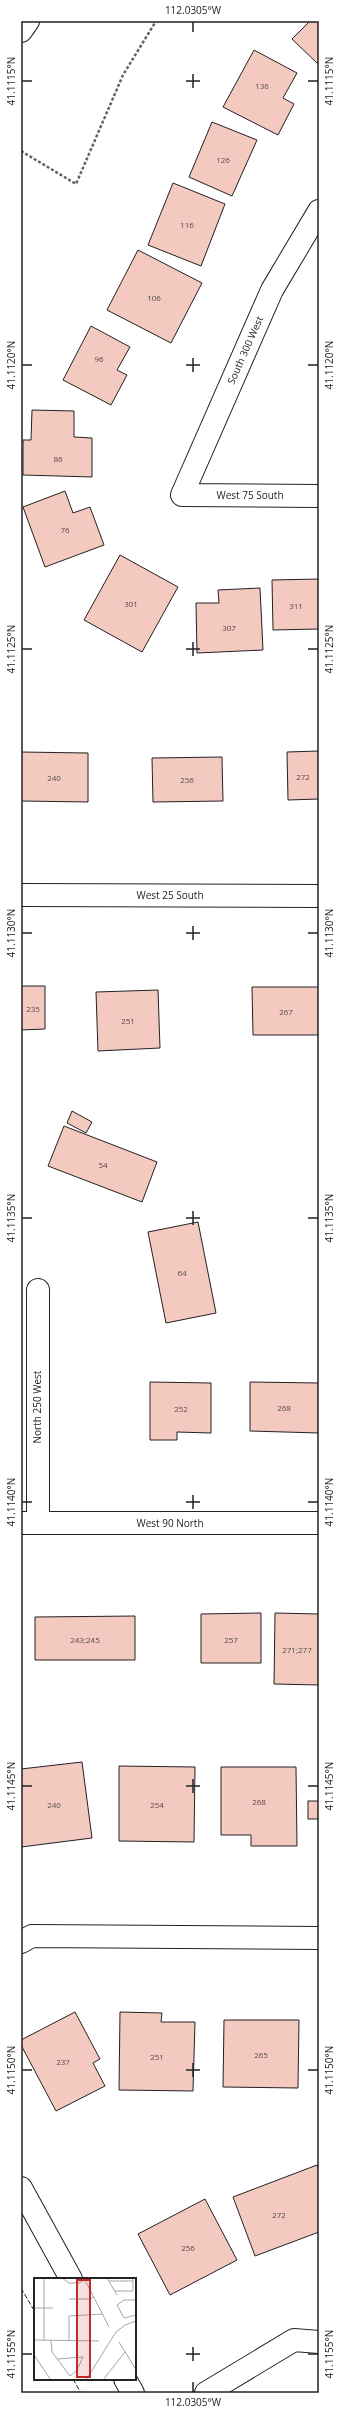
<svg xmlns="http://www.w3.org/2000/svg" width="340" height="2414" viewBox="0 0 340 2414" font-family="'Open Sans',sans-serif">
<rect width="100%" height="100%" fill="#fff"/>
<g fill="#f3c9c0" stroke="#222">
<polygon points="310,21 319,21 319,65 292,39"/>
<polygon points="254,50 297,73 283,98 294,104 278,135 223,107"/>
<polygon points="212,122 257,140 232,196 189,177"/>
<polygon points="173,183 225,204 201,266 148,245"/>
<polygon points="138,250 202,283 171,343 107,310"/>
<polygon points="91,326 130,347 117,370 127,375 111,405 63,380"/>
<polygon points="32,410 74,411 74,437 92,438 92,477 23,475 23,440 31,440"/>
<polygon points="65,491 73,513 90,507 104,545 45,567 23,507"/>
<polygon points="120,555 178,587 142,652 84,620"/>
<polygon points="319,579 319,629 273,630 272,580"/>
<polygon points="260,588 263,650 197,653 196,603 219,603 218,590"/>
<polygon points="319,751 319,799 288,800 287,752"/>
<polygon points="21,752 88,753 88,802 21,801"/>
<polygon points="222,757 223,801 153,802 152,758"/>
<polygon points="21,986 45,986 45,1029 21,1030"/>
<polygon points="252,987 319,987 319,1035 253,1035"/>
<polygon points="158,990 160,1048 98,1051 96,992"/>
<polygon points="72,1111 92,1122 86,1133 67,1123"/>
<polygon points="64,1126 157,1162 142,1202 48,1166"/>
<polygon points="198,1222 216,1313 166,1323 148,1232"/>
<polygon points="150,1382 211,1383 211,1433 177,1432 177,1440 150,1440"/>
<polygon points="250,1382 319,1383 319,1433 250,1431"/>
<polygon points="261,1613 261,1663 201,1663 201,1614"/>
<polygon points="275,1613 319,1614 319,1685 274,1684"/>
<polygon points="135,1616 135,1660 35,1660 35,1617"/>
<polygon points="82,1762 92,1838 21,1847 21,1769"/>
<polygon points="119,1766 195,1767 194,1842 119,1841"/>
<polygon points="221,1767 296,1767 297,1846 251,1846 251,1835 221,1835"/>
<rect x="308" y="1801" width="11" height="18"/>
<polygon points="75,2012 100,2059 93,2063 105,2086 56,2111 21,2045 21,2040"/>
<polygon points="120,2012 162,2013 161,2022 195,2022 193,2091 119,2090"/>
<polygon points="224,2020 299,2020 298,2088 223,2087"/>
<polygon points="317,2165 319,2171 319,2232 255,2256 233,2197"/>
<polygon points="205,2199 237,2260 170,2295 138,2234"/>
</g>
<g fill="none" stroke-linecap="round" stroke-linejoin="round">
<defs>
<g id="minor">
<polyline points="319,211 272,290 182,495 319,496"/>
<polyline points="21,895 319,896"/>
<polyline points="38,1290 38,1523"/>
<polyline points="21,1523 319,1523"/>
<polyline points="21,1942 32,1936 319,1938"/>
<polyline points="21,2188 71,2279"/>
<polyline points="125,2379 133,2393"/>
<polyline points="206,2393 294,2340 319,2342"/>
</g>
<polyline id="tertiary" points="21,31 28,21"/>
</defs>
<use href="#minor" stroke="#222" stroke-width="24"/>
<use href="#tertiary" stroke="#222" stroke-width="24"/>
<polyline stroke="#646464" stroke-width="2.5" stroke-dasharray="3 2" stroke-linecap="butt" points="21,151 76,184 123,75 156,21"/>
<use href="#minor" stroke="#fff" stroke-width="22"/>
<use href="#tertiary" stroke="#fff" stroke-width="22"/>
<g stroke="#222" stroke-width="1" stroke-dasharray="5 2" stroke-linecap="butt">
<polyline points="21,2288 35,2312"/>
<polyline points="73,2379 81,2393"/>
</g>
</g>
<path fill="none" stroke="#222" stroke-width="1.5" d="M193,22v10M193,74v14M22,81h10M186,81h14M308,81h10M193,358v14M22,365h10M186,365h14M308,365h10M193,642v14M22,649h10M186,649h14M308,649h10M193,926v14M22,933h10M186,933h14M308,933h10M193,1211v14M22,1218h10M186,1218h14M308,1218h10M193,1495v14M22,1502h10M186,1502h14M308,1502h10M193,1779v14M22,1786h10M186,1786h14M308,1786h10M193,2063v14M22,2070h10M186,2070h14M308,2070h10M193,2347v14M22,2354h10M186,2354h14M308,2354h10M193,2382v10"/>
<g text-anchor="middle" dominant-baseline="central" stroke-width="3" stroke-linejoin="round" paint-order="stroke">
<g font-size="8" fill="#564c4a">
<text x="262" y="85">136</text>
<text x="223" y="159">126</text>
<text x="187" y="224">116</text>
<text x="154" y="297">106</text>
<text x="99" y="358">96</text>
<text x="58" y="458">86</text>
<text x="65" y="529">76</text>
<text x="131" y="603">301</text>
<text x="296" y="605">311</text>
<text x="229" y="627">307</text>
<text x="303" y="776">272</text>
<text x="54" y="777">240</text>
<text x="187" y="779">256</text>
<text x="33" y="1008">235</text>
<text x="286" y="1011">267</text>
<text x="128" y="1020">251</text>
<text x="103" y="1164">54</text>
<text x="182" y="1272">64</text>
<text x="284" y="1407">268</text>
<text x="181" y="1408">252</text>
<text x="85" y="1639">243;245</text>
<text x="231" y="1639">257</text>
<text x="297" y="1649">271;277</text>
<text x="259" y="1801">268</text>
<text x="54" y="1804">240</text>
<text x="157" y="1804">254</text>
<text x="261" y="2054">265</text>
<text x="157" y="2056">251</text>
<text x="63" y="2061">237</text>
<text x="279" y="2214">272</text>
<text x="188" y="2247">256</text>
</g>
<g font-size="10" fill="#222" stroke="#fff">
<text transform="translate(245 350) rotate(-66)">South 300 West</text>
<text x="250" y="495">West 75 South</text>
<text x="170" y="895">West 25 South</text>
<text transform="translate(37 1407) rotate(-90)">North 250 West</text>
<text x="170" y="1523">West 90 North</text>
</g>
</g>
<g transform="translate(34 2278)">
<rect width="102" height="102" fill="#fff"/>
<path fill="none" stroke="#a7a7a7" stroke-width="1" d="M28,0l7,5h10l5,-3M50,0l25,49M73,0l10,17M75,3h24M81,13h18v-13M35,21h20l5,-2M102,22h-12l-7,5 7,13 12,-3M0,30h19M0,62l65,1M10,63v-63M17,63l1,11 18,24M35,63v-25l34,-2M85,64l16,26M0,77l17,25M23,81l26,-2 -6,13 -7,6M52,102l30,-48 9,-7 11,-4M69,102l22,-28"/>
<path fill="#c62828" fill-opacity="0.15" stroke="#c62828" stroke-width="2" d="M43,2h13v97h-13z"/>
<rect width="102" height="102" fill="none" stroke="#222" stroke-width="2"/>
</g>
<rect width="340" height="2414" fill="none" stroke="#ffffff" stroke-width="44"/>
<rect x="22" y="22" width="296" height="2370" fill="none" stroke="#222" stroke-width="1.5"/>
<g font-size="10" text-anchor="middle" fill="#222">
<text x="193" y="14">112.0305°W</text>
<text transform="translate(329 81) rotate(-90)" y="4">41.1115°N</text>
<text transform="translate(11 81) rotate(-90)" y="4">41.1115°N</text>
<text transform="translate(11 365) rotate(-90)" y="4">41.1120°N</text>
<text transform="translate(329 365) rotate(-90)" y="4">41.1120°N</text>
<text transform="translate(11 649) rotate(-90)" y="4">41.1125°N</text>
<text transform="translate(329 649) rotate(-90)" y="4">41.1125°N</text>
<text transform="translate(11 933) rotate(-90)" y="4">41.1130°N</text>
<text transform="translate(329 933) rotate(-90)" y="4">41.1130°N</text>
<text transform="translate(329 1218) rotate(-90)" y="4">41.1135°N</text>
<text transform="translate(11 1218) rotate(-90)" y="4">41.1135°N</text>
<text transform="translate(11 1502) rotate(-90)" y="4">41.1140°N</text>
<text transform="translate(329 1502) rotate(-90)" y="4">41.1140°N</text>
<text transform="translate(11 1786) rotate(-90)" y="4">41.1145°N</text>
<text transform="translate(329 1786) rotate(-90)" y="4">41.1145°N</text>
<text transform="translate(329 2070) rotate(-90)" y="4">41.1150°N</text>
<text transform="translate(11 2070) rotate(-90)" y="4">41.1150°N</text>
<text transform="translate(11 2354) rotate(-90)" y="4">41.1155°N</text>
<text transform="translate(329 2354) rotate(-90)" y="4">41.1155°N</text>
<text x="193" y="2406">112.0305°W</text>
</g>
</svg>
